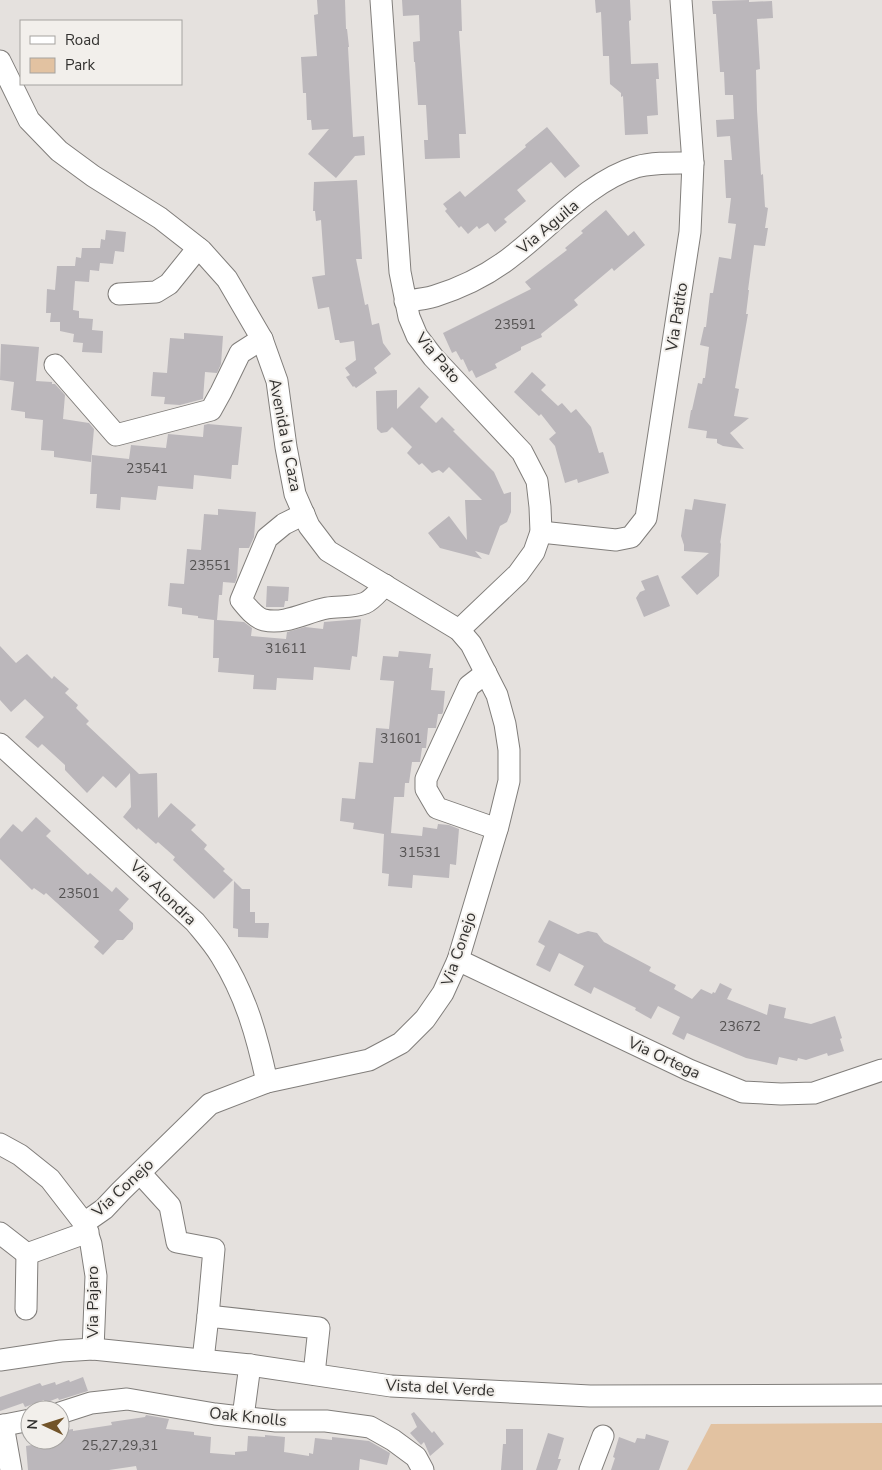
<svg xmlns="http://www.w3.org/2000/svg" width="882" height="1470" viewBox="0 0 882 1470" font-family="'Nunito Sans',sans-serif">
<rect width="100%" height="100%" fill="#e5e1de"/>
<polygon fill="#e2c2a1" points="882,1423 882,1470 687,1470 711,1424"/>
<g fill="#bbb7bb">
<polygon points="317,0 345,0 346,29 347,29 349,47 348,47 353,137 364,136 365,155 355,156 336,178 308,154 329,129 312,130 311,120 307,120 306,93 303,93 301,57 317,56 314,15 318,14"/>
<polygon points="402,0 461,0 462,31 459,31 466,134 459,134 460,158 425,159 424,140 428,140 426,105 418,105 415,62 414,62 413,42 420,41 419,15 403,16"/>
<polygon points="595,0 630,0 631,20 629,21 631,64 658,63 659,79 656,79 658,115 647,116 648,134 625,135 623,96 621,97 621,93 610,84 609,56 603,56 601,12 596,13"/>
<polygon points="749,0 749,2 772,1 773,18 757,19 760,69 756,70 757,110 761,175 763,174 765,207 768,208 765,228 768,228 765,246 754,245 748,290 749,290 746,314 748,314 735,388 739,389 734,416 749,418 730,433 744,449 723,446 717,443 717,439 706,438 707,431 688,428 691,410 692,410 698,383 702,384 703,378 705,378 709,347 700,345 704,327 706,327 710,293 713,293 719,257 731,259 736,224 728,223 731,198 726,198 724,160 732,160 730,136 717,137 716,120 734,119 733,95 725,95 724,72 720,72 716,14 713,14 712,1"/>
<polygon points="547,127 580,166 565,178 551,162 517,190 526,201 504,219 507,222 495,232 488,223 479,229 477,226 468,234 461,226 459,228 445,211 447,209 443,204 460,191 465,197 526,147 525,145"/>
<polygon points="357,180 362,259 356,259 365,305 368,304 372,325 379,323 383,343 391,354 374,368 377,373 356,388 354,386 353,387 346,377 350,375 345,368 356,360 354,341 340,343 339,340 335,340 329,307 318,309 312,277 325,275 321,220 316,221 315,211 313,211 314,182"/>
<polygon points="606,210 628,236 634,231 645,245 614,271 612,268 574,300 578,305 541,334 542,337 521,347 521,350 495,364 497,368 476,378 472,370 469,372 463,359 461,360 456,351 452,353 443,333 531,289 525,282 567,250 565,248 583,233 581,231"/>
<polygon points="106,230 126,232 124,252 115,251 113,264 100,263 99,271 90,270 89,282 75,281 73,310 79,311 79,318 93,319 92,330 103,331 102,353 82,352 83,343 73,342 74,334 60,331 60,322 50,322 51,313 46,313 47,289 55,290 57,266 75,266 76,257 81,258 82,248 100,248 101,239 105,240"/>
<polygon points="184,333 223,336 221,364 217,373 205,372 203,399 180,405 164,404 165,397 151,396 153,372 167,373 170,338 184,339"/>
<polygon points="1,344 39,347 36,381 52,382 52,384 55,384 65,395 63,419 89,423 94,429 91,462 54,457 54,451 41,450 43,420 25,418 25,412 11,410 14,382 0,380"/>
<polygon points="532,372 546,385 541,390 558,406 562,403 571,413 576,409 591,427 599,453 603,452 609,473 578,483 577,479 565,483 555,446 549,439 556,433 541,414 539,416 514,392"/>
<polygon points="419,387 429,397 420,407 436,423 442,417 455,430 453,431 494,472 504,494 511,492 511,512 507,522 500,526 489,555 475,551 482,559 440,548 428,533 449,516 467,540 465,500 482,500 449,467 443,473 439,470 432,473 422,463 419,465 407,453 412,447 392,427 387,432 381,433 377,429 376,391 397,390 397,409"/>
<polygon points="208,424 242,427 238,465 232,465 231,479 194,475 193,489 158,486 156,500 121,497 120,510 96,508 97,494 90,494 92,455 129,459 131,445 166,448 168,434 203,437 204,425"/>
<polygon points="694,499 726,504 720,544 721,542 719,576 697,595 681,577 709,553 684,551 684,545 681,536 685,509 692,510"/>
<polygon points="218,509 256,512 254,537 249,548 239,548 237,577 235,583 223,582 222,595 219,595 217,620 244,622 252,628 251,636 286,639 287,632 305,627 323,629 324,622 361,619 357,657 352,656 350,670 314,667 313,680 277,678 276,690 253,689 254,675 218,672 219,658 213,658 214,620 198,618 198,616 182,614 182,608 168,606 170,583 184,584 187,549 201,550 204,514 218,515"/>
<polygon points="658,575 670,606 644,617 636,598 640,592 645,590 641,581"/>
<polygon points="267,586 289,587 288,601 285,601 284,607 266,607"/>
<polygon points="0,646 16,663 27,654 52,679 54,676 69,689 65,693 78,705 76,708 89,721 86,724 139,774 157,773 158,818 171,803 196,825 191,830 207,845 204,849 225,869 223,871 233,880 214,899 173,860 175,857 158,842 156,844 138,828 137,830 123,817 131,807 130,773 116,788 103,776 87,793 65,770 65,765 42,744 38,748 25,737 44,717 25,699 11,712 0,700"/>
<polygon points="399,651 431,654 429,668 433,668 431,690 445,691 443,712 442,714 438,714 436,728 428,728 426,748 422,748 420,762 412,762 409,783 405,783 404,797 394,797 391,833 422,836 423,827 437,829 438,824 449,825 459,829 456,865 450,864 449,878 413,875 412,888 388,886 389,874 382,873 384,834 353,829 354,823 340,821 342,798 355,799 359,762 373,763 376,728 389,729 394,681 380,680 383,656 398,657"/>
<polygon points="36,817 51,831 46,836 88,875 90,873 112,892 116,887 129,899 119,910 133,923 133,929 123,940 117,940 103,955 94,947 99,941 46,893 44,895 34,888 32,890 0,859 0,839 13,824 22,832"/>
<polygon points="234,881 242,889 250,889 250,912 255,912 255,923 269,923 268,938 238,937 238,929 233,928"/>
<polygon points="549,920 578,934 588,931 597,933 604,942 651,967 649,971 676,985 674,989 692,999 701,989 712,994 713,992 715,993 720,983 732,989 727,999 767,1015 769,1004 786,1008 784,1018 811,1024 835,1016 842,1038 840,1039 844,1051 828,1056 827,1053 806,1060 798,1058 797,1061 779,1057 777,1065 746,1058 687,1033 684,1040 672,1034 680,1017 658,1006 651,1019 635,1010 636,1008 594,987 591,994 574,985 584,966 559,953 550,972 536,965 545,946 538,942"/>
<polygon points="83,1377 88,1391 59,1400 58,1398 45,1403 44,1400 25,1407 23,1403 0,1411 0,1397 40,1383 42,1386 55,1382 56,1385 69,1380 70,1382"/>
<polygon points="414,1412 432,1433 434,1431 444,1444 430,1456 424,1442 421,1445 410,1433 417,1427 411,1414"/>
<polygon points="146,1415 169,1419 166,1429 194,1432 194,1435 211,1437 210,1453 235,1455 235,1452 247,1451 248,1436 265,1437 265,1435 285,1437 284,1452 309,1456 309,1453 313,1454 315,1438 332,1440 332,1437 369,1441 390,1453 387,1465 360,1459 359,1470 137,1470 136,1466 109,1470 28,1470 26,1446 43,1443 43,1440 60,1440 60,1431 73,1429 73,1431 112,1425 111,1422 145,1417"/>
<polygon points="506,1429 523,1429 523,1470 501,1470 503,1444 506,1444"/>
<polygon points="548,1433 564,1438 558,1459 561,1459 557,1470 536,1470"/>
<polygon points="646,1434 669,1441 659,1470 611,1470 615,1458 613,1457 619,1437 635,1443 637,1438 645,1439"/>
</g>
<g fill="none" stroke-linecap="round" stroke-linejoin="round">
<defs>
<g id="minor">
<polyline points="381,0 400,272 409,317 417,336 433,357 522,452 537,481 540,507 541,532 534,552 518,574 459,630"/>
<polyline points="0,61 29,120 59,151 93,176 160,218 201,250 227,279 262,339 277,381 286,447 295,494 309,526 328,551 459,630 471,644 497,695 505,724 509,750 509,781 498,826 458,960 443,993 425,1019 401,1043 369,1060 267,1082 210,1104 121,1191 104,1209 84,1223"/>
<polyline points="119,294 156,292 169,284 198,248"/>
<path d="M405,301c10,-1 21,-2 30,-5 29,-9 58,-24 81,-43 37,-29 74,-72 120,-86 18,-5 38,-4 57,-4"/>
<polyline points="55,365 116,435 211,410 221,392 240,353 262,339"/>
<path d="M304,514l-20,10 -17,14 -26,62c6,7 14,18 23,20 21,5 42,-8 63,-12 12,-2 26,0 38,-5 7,-3 14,-12 20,-18"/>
<polyline points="541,532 616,540 631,537 646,518 690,232 693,163 681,0"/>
<polyline points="486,673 469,686 426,779 426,789 437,808 497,829"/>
<path d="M0,744l195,178c9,11 19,22 26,34 25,40 36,80 46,126"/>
<polyline points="458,960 689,1070 743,1092 781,1094 814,1093 882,1070"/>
<polyline points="0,1144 20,1155 50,1179 84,1223 91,1244 96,1276 93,1349"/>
<polyline points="140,1173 170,1206 177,1242 214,1249 208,1316"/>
<polyline points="0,1233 27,1254 88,1232"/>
<polyline points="26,1309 27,1254"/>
<polyline points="0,1360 61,1351 93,1349 250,1365 391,1386 590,1396 882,1395"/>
<polyline points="203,1360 208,1316 319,1328 314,1374"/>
<polyline points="60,1413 91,1403 127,1399 215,1414 276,1421 326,1421 370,1427 393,1440 416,1457 423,1470"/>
<polyline points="243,1417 250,1365"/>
<polyline points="3,1425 11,1470"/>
<polyline points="0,1426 30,1420"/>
<polyline points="590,1470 603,1436"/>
</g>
</defs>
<use href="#minor" stroke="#817e7b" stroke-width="23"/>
<use href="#minor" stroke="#fff" stroke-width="21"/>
</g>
<g text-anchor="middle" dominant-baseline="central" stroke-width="4" stroke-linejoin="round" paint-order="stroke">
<g font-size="14" fill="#545252">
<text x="515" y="324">23591</text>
<text x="147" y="468">23541</text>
<text x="210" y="565">23551</text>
<text x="286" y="648">31611</text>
<text x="401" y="738">31601</text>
<text x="420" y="852">31531</text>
<text x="79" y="893">23501</text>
<text x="740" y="1026">23672</text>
<text x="120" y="1445">25,27,29,31</text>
</g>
<g font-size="16" fill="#32312f" stroke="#f2efeb">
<text transform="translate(548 227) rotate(-40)">Via Aguila</text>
<text transform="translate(677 317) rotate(-81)">Via Patito</text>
<text transform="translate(438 358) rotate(50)">Via Pato</text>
<text transform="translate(285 435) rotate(79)">Avenida la Caza</text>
<text transform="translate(163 893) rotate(44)">Via Alondra</text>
<text transform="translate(459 949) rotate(-71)">Via Conejo</text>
<text transform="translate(664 1058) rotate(25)">Via Ortega</text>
<text transform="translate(123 1188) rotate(-43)">Via Conejo</text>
<text transform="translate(93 1302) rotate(-90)">Via Pajaro</text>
<text transform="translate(440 1388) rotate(3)">Vista del Verde</text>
<text transform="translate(248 1417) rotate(6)">Oak Knolls</text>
</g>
</g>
<rect x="20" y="20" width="162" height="65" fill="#f2efeb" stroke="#a5a3a0"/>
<rect x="30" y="36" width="25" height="8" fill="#ffffff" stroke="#a5a3a0"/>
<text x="65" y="45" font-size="15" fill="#32312f">Road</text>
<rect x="30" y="58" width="25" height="15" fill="#e2c2a1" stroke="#a5a3a0"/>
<text x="65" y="70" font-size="15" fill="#32312f">Park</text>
<g transform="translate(45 1425) rotate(274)"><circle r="24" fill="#f2efeb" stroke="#a5a3a0"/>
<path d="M0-4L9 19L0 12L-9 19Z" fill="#725429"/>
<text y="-8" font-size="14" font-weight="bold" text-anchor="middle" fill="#32312f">N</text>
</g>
</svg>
